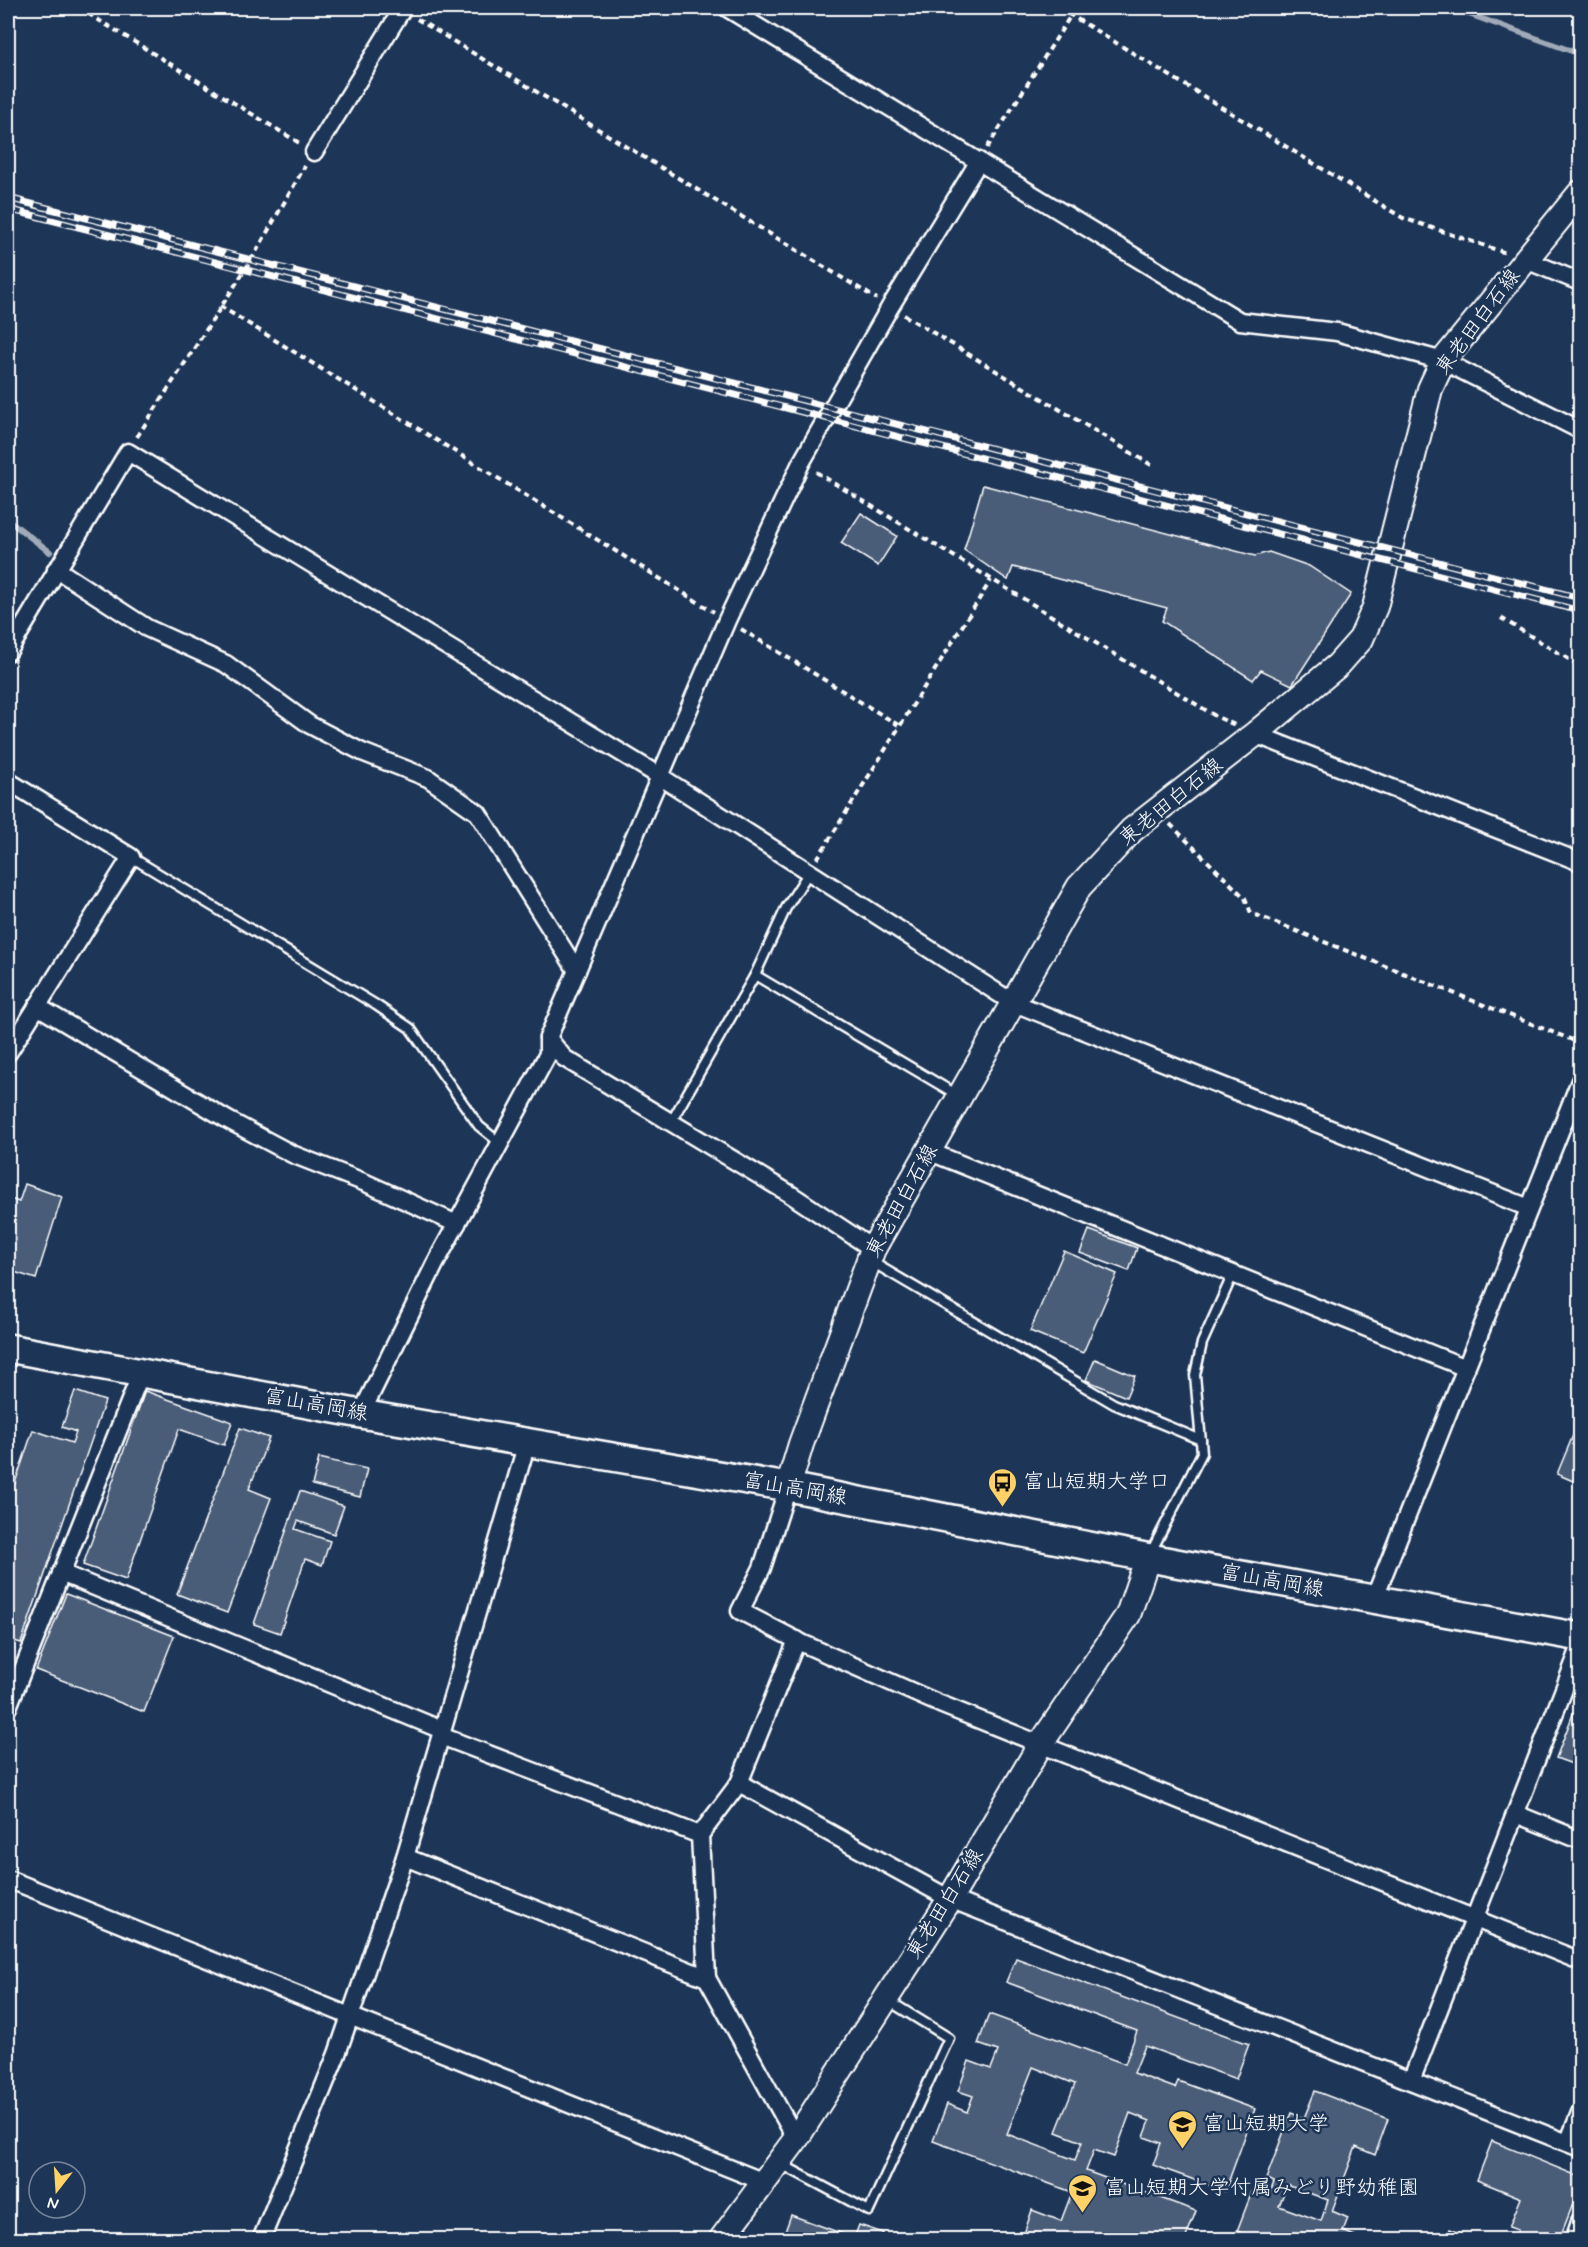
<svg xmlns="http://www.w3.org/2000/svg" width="1588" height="2247" viewBox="0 0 1588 2247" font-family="Mynerve,'Klee One',sans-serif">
<rect width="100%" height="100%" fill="#1d3557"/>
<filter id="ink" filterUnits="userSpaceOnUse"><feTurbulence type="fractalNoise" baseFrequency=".0167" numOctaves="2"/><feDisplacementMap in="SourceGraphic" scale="12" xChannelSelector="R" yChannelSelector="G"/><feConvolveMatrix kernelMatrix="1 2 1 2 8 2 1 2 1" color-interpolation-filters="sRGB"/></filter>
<g filter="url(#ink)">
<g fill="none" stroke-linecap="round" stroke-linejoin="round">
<g stroke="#a0aab8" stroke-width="6">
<polyline points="1452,8 1580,54"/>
<polyline points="8,520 50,552"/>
</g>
</g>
<g fill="#4a5d79" stroke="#fff" stroke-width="1.5" fill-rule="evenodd">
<polygon points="983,485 1255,556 1269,552 1309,566 1351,594 1292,685 1261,670 1253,680 1162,621 1167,608 1013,567 1008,580 964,550"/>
<polygon points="861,513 897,536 878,566 841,543"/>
<polygon points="25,1184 62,1197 36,1279 8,1270 8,1198 19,1202"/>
<polygon points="1089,1230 1137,1248 1129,1271 1080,1253"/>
<polygon points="1064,1251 1117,1274 1083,1353 1030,1331"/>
<polygon points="1095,1359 1135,1376 1126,1397 1086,1380"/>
<polygon points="75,1391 105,1401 21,1643 8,1639 8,1484 14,1486 33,1430 72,1443 76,1432 62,1427"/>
<polygon points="145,1391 232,1422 224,1445 179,1429 126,1580 83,1565"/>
<polygon points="240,1428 269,1438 249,1489 271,1498 227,1613 177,1594"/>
<polygon points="1574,1433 1580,1436 1580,1484 1557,1474"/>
<polygon points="319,1458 367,1469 360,1497 312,1485"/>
<polygon points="300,1491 344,1506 334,1534 298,1521 295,1529 330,1541 322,1565 305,1559 280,1633 254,1624"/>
<polygon points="66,1594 174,1636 144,1712 36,1670"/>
<polygon points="1580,1696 1580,1750 1575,1765 1556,1758"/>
<path d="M1016,1958l233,86 -13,35 -91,-33 -11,27 41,15 3,-7 77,28 -30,82 -72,-26 8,-22 -17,-6 6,-16 -20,-8 -16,44 -20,-7 -8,21 110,40 -11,29h-128l-12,-5 -2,5h-21l10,-30 29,11 11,-29 -139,-51 14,-37 20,8 6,-16 -15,-5 11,-30 22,8 7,-18 -20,-7 11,-30 136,50 12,-33 -131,-49zM1033,2067l42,17 -19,48 26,10 -7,18 -68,-26z"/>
<path d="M1315,2091l73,28 -13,36 -19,-8 -24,64 16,7 -5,13 21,9h-105l-22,-9 16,-42 16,7 5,-14 -8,-3 25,-66 13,5zM1287,2185l41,15 -7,21 -42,-15z"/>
<polygon points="1492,2141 1580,2177 1580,2186 1559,2240 1514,2240 1518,2230 1509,2227 1521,2198 1477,2180"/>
<polygon points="791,2215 854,2238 859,2225 883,2233 880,2240 782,2240"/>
<polygon points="1450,2229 1476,2240 1446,2240"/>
</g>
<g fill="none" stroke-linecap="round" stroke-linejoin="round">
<defs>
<g id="service">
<polyline points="131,857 376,1005 410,1028 479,1126 500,1143"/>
<polyline points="809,872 786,908 755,975 959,1096"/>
<polyline points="671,1122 755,975"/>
<polyline points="872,1262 1114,1404 1201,1440"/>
<polyline points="1150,1554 1202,1453 1195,1375 1202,1343 1233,1274"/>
<polyline points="781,2164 869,2211 949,2038 889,2001"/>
</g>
<g id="minor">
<polyline points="727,8 1240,321 1337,332 1443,361 1580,430"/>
<polyline points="314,152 403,8"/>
<polyline points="1526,260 1580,282"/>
<polyline points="56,569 147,628 226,664 310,725 362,752 428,778 478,813 577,971"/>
<polyline points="8,652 128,452 661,777 1012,1002 1529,1208"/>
<polyline points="1255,734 1580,862"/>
<polyline points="8,781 131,857 8,1053"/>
<polyline points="37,1006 228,1120 292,1154 366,1183 457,1224"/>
<polyline points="548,1038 564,1058 790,1194 873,1249"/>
<polyline points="928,1151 1466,1368"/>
<polyline points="361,1414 435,1264 548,1054 548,1038 727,620 801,463 890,307 979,161"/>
<polyline points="788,1487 762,1568 740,1611 804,1644 940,1704 1580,1961"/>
<polyline points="61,1573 442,1730"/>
<polyline points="1374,1599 1580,1081"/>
<polyline points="8,1707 141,1373"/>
<polyline points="441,1736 700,1835 707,1978 796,2139"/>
<polyline points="739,1783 950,1899 1580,2148"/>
<polyline points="1516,1814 1580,1840"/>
<polyline points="700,1835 739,1783 797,1640"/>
<polyline points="405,1857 707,1978"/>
<polyline points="8,1879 764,2182"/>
<polyline points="1411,2081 1580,1648"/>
<polyline points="1568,2143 1580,2113"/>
<polyline points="261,2240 337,2054 405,1857 527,1443"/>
<polyline points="1574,2240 1580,2222"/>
</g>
<g id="secondary">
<polyline points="788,1487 801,1444 873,1249 1079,887 1132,830 1255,734 1338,665 1361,639 1375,607 1430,389 1443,361 1580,193"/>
<polyline points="721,2240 796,2139 950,1899 1040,1745 1128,1615 1148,1557"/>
</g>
<polyline id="primary" points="8,1348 361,1414 788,1487 1176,1563 1580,1637"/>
</defs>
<use href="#service" stroke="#fff" stroke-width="13"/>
<use href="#minor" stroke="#fff" stroke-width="21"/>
<use href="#secondary" stroke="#fff" stroke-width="28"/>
<use href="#primary" stroke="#fff" stroke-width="32"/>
<g stroke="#fff" stroke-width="4" stroke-dasharray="6 4.5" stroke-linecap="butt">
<polyline points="79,8 301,144"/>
<polyline points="1059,8 1403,218 1506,253"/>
<polyline points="417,19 877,299"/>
<polyline points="987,148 1071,15"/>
<polyline points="220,306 714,612"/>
<polyline points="904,315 1153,466"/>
<polyline points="137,437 252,259 305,166"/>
<polyline points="816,472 1217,717 1235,725"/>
<polyline points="1501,618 1580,666"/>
<polyline points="741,629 900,726"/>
<polyline points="1170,824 1245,898 1251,913 1580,1043"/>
<polyline points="817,859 991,580"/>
</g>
<use href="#service" stroke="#1d3557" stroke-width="8"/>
<use href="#minor" stroke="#1d3557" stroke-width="16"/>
<use href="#secondary" stroke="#1d3557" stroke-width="24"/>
<use href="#primary" stroke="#1d3557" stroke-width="27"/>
<defs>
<g id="rail">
<polyline points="8,198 1580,598"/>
<polyline points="8,209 1580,611"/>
</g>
</defs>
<use href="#rail" stroke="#fff" stroke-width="7"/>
<use href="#rail" stroke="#1d3557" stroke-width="4.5" stroke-dasharray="14" stroke-linecap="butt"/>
</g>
</g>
<defs>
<symbol id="bus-pin" viewBox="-11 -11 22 30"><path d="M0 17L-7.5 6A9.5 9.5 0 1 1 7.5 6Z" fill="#ffd166" stroke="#1d3557"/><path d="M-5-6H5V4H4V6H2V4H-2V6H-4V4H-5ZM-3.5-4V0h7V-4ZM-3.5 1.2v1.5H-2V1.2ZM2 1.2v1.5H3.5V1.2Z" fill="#111"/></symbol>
<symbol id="university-pin" viewBox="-11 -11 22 30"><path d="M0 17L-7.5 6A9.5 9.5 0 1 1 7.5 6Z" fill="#ffd166" stroke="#1d3557"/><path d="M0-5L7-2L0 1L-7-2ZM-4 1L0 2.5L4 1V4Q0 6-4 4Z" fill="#111"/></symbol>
<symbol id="school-pin" viewBox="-11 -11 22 30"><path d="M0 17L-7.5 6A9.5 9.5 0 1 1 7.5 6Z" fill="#ffd166" stroke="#1d3557"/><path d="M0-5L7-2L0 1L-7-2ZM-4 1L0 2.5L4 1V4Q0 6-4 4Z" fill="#111"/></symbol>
</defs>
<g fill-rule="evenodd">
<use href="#bus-pin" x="986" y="1466" width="33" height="45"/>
<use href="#university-pin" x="1166" y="2108" width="33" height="45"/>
<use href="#school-pin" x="1066" y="2172" width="33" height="45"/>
</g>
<g text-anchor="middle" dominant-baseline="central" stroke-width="5" stroke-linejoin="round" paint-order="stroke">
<g font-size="21" fill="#fff" stroke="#1d3557">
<text transform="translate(1478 322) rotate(-53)">東老田白石線</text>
<text transform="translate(1171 802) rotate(-39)">東老田白石線</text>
<text transform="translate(902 1201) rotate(-61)">東老田白石線</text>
<text transform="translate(316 1405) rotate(10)">富山高岡線</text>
<text transform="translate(795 1489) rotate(10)">富山高岡線</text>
<text transform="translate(1272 1581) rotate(10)">富山高岡線</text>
<text transform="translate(945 1904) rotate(-58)">東老田白石線</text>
</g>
<g font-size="21" fill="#fff" stroke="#1d3557" text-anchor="start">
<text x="1023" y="1482">富山短期大学口</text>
<text x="1203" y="2124">富山短期大学</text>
<text x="1104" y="2188">富山短期大学付属みどり野幼稚園</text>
</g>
</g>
<rect width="1588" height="2247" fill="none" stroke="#1d3557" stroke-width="30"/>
<rect x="15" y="15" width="1558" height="2217" fill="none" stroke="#fff" stroke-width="2" filter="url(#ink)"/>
<g transform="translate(57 2190) rotate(197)"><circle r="28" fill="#1d3557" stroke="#77869a" stroke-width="1.5"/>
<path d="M0-4.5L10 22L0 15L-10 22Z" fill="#ffd166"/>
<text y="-9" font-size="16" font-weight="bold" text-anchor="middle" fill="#ffffff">N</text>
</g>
</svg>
